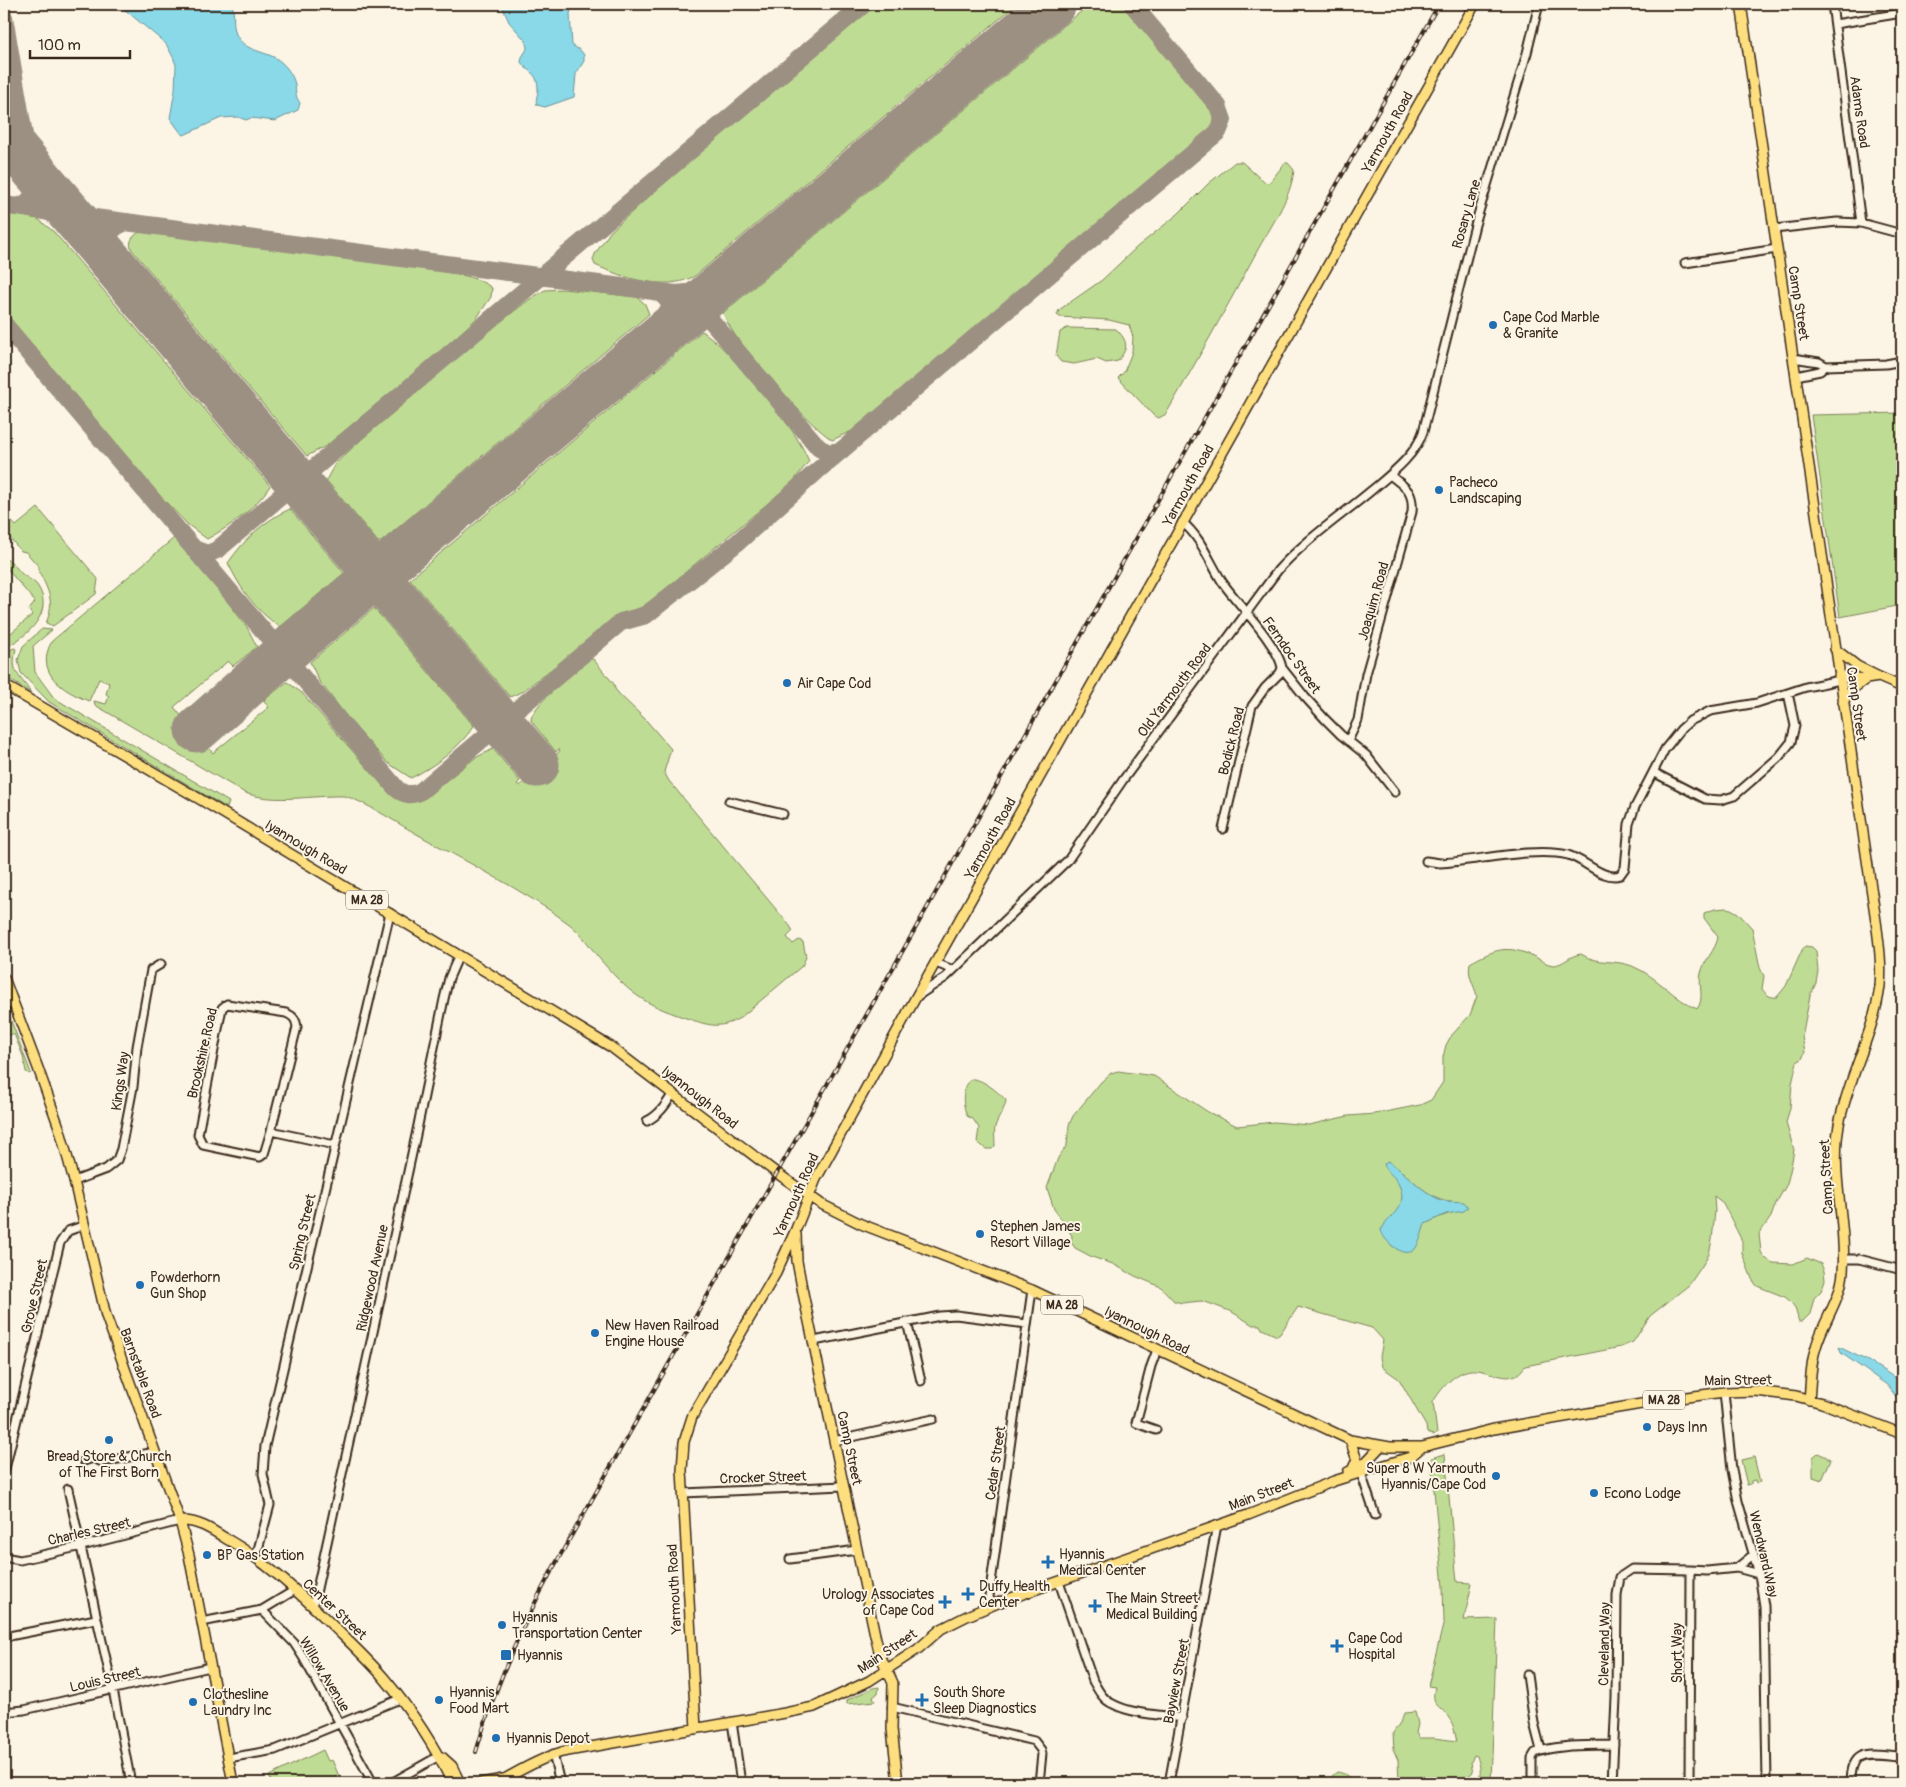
<svg xmlns="http://www.w3.org/2000/svg" width="1906" height="1787" font-family="Pangolin,sans-serif">
<style>
.green{fill:#bfdc94;stroke:#7d8359;fill-rule:evenodd}
.water{fill:#8ad9e8;stroke:#6a9397}
.lines{fill:none;stroke-linecap:round;stroke-linejoin:round}
.taxiway{stroke:#9c9082;stroke-width:18}
.runway{stroke:#9c9082;stroke-width:45}
.minor-casing{stroke:#3b2a1e;stroke-width:11}
.major-casing{stroke:#3b2a1e;stroke-width:12}
.minor{stroke:#fcf5e5;stroke-width:7}
.major{stroke:#fedf80;stroke-width:9}
.rail-casing{stroke:#3b2a1e;stroke-width:4}
.rail{stroke:#fcf5e5;stroke-width:2;stroke-dasharray:5.5;stroke-linecap:butt}
.poi-dot{fill:#1f6fb2;stroke:#fcf5e5;stroke-width:2}
.labels{text-anchor:middle;stroke-width:4;stroke-linejoin:round;paint-order:stroke}
.shield{fill:#fcf5e5;stroke:#75675a;stroke-width:1}
.shield-label{font-size:12px;font-weight:bold;fill:#3b2a1e}
.street-label{font-size:14px;fill:#3b2a1e;stroke:#fcf5e5}
.poi-label{font-size:14px;fill:#3b2a1e;stroke:#fcf5e5;text-anchor:start}
</style>
<rect width="100%" height="100%" fill="#fcf5e5"/>
<filter id="ink" filterUnits="userSpaceOnUse"><feTurbulence type="fractalNoise" baseFrequency=".02" numOctaves="2"/><feDisplacementMap in="SourceGraphic" scale="10" xChannelSelector="R" yChannelSelector="G"/><feConvolveMatrix kernelMatrix="1 2 1 2 8 2 1 2 1" color-interpolation-filters="sRGB"/></filter>
<g filter="url(#ink)">
<path class="green" d="M876,4h141l-322,272c-30,16 -71,2 -100,-11l-2,-5 2,-6 15,-22 47,-43z
M1090,4h34l90,106 2,8 -2,9 -330,280 -30,23 -22,10c-27,-20 -47,-45 -68,-70 -16,-18 -32,-35 -41,-57z
M1235,162h7l22,20 5,1 16,-20h3l6,7c-3,29 -24,57 -38,83 -29,54 -59,108 -90,161l-7,4 -5,-2 -36,-38 6,-6 8,-20 1,-15 -4,-12 -20,-5 -49,-3 -3,-2 2,-5 43,-30 35,-33 41,-33 30,-30z
M4,213l34,6 16,13 216,254c-16,24 -38,39 -63,53l-20,-15 -40,-42 -143,-171z
M140,232l287,37c20,4 48,5 65,19l-1,9 -15,22 -39,35 -111,92 -19,10 -175,-206c-4,-8 0,-14 8,-18z
M563,289l74,8 8,7 4,10 -268,228h-3l-52,-62 9,-16 27,-25 128,-109 40,-31 15,-9z
M1067,328l49,1c12,12 13,18 2,32l-12,2 -9,-4 -23,5 -13,-2 -5,-6 4,-24z
M702,331c18,12 32,29 46,46 23,26 47,52 61,84l-17,22 -141,118 -14,9 -19,5 -60,49 -35,27 -13,6 -100,-118z
M1902,413v192l-62,12 -29,-202z
M38,508l60,71 -2,15 -43,32 -7,-3c10,-23 1,-34 -8,-54l1,-2 -13,-15 -5,-1 -17,-20v-12l3,-3 9,10z
M290,509l54,64 -64,54c-25,-17 -39,-37 -52,-64 17,-24 35,-42 62,-54z
M174,538l49,58 24,31 10,20 -24,19 -5,-5 -54,46 13,16 -5,5 12,15 6,-4 13,14 56,-46 -6,-6 24,-19 15,11 88,101c9,8 19,9 30,7l55,-43 18,-9 27,32 -3,3 2,2 9,-7 -3,-4 24,-20 3,3 8,-7 -1,-2 -3,3 -25,-31c-2,-14 46,-51 58,-62h4l21,25 1,5 5,6 25,24 26,30 -7,23 5,9 121,145 3,5 -6,6 6,7 6,-4 4,2 3,15 -4,9 -62,52c-21,12 -32,7 -54,0 -45,-15 -57,-25 -88,-61 -9,-12 -18,-25 -30,-34 -48,-35 -102,-61 -153,-90 -18,-10 -53,-33 -71,-37 -32,-1 -68,8 -99,-3l-150,-88 -1,-4 12,3 3,-8 -3,-2 3,-11 -10,-4 -10,22c-27,-10 -55,-29 -37,-60z
M4,559c9,1 11,8 17,14 5,5 12,7 16,12 19,27 -10,52 -33,63v-9l28,-24 -3,-5 6,-8 -31,-37z
M374,608l100,118c-17,24 -38,39 -63,52l-23,-15 -33,-36 -36,-46 -9,-19z
M42,629l10,1 -19,16 2,26 19,26 175,104 -2,6 -178,-106 -28,-29 -3,-13 5,-14z
M14,648l2,1c-6,24 4,26 15,44l-27,-17v-23z
M1726,908l5,1 7,4 14,15 8,40 4,8 -2,13c4,5 7,9 15,8l9,-11 16,-36 3,-4 7,1 4,4 2,20 -2,12 -6,13 -8,41 3,15 -3,7 -5,3 -5,22 -2,24 -4,15 8,27 -3,17 -4,17 -11,19 -5,14 -12,17 2,18 4,6 8,5 20,1 14,-6 14,6 3,7 1,9 -4,11 -7,7 -4,16 -7,7 -4,1 -4,-14 -4,-6 -6,-5 -28,-11 -5,-7 -10,-26v-12l-19,-38 -9,-7 1,15 -3,29 -3,14 -5,9 -15,22 -39,31 -17,26 -12,5 -96,19c-14,23 -34,2 -54,4 -17,2 -30,19 -38,32l4,31 -4,2 -6,-2 -1,-7 -27,-47 -17,-12 -2,-10 3,-17 -11,-12 -74,-21 -18,27 -3,2 -15,-7 -2,-4h-7l-21,-13 -21,-8 -10,-3 -19,2 -8,-2 -13,-14 -26,-11 -22,-12 -21,-7 -17,-9 -4,-6 1,-6 -5,-9 -13,-18 -7,-21 11,-30 9,-13 2,-20 4,-9 28,-34 10,-9 7,-2 36,5 54,36 29,14 37,-4 35,3 39,-9 27,-2 45,-9 11,-5 12,-18v-25l3,-12 5,-9 19,-21 7,-19c-3,-12 -10,-20 -7,-33 25,-14 37,-19 65,-6 6,3 11,7 18,8 10,0 17,-10 28,-11 17,11 33,5 51,12 25,10 42,33 65,43 8,-10 1,-24 4,-36 3,-13 15,-23 17,-36l-14,-19v-5l11,-4zM1387,1161c21,12 40,39 64,40l3,11 -17,6 -12,6 -10,25 -3,2 -6,1 -14,-6 -11,-16c5,-8 13,-13 18,-21 10,-17 -6,-33 -12,-48z
M4,1012l4,1 2,5 21,55 -1,1 -4,-2 -3,-16 -9,-22 -10,1z
M971,1079c11,-1 27,13 35,21 -1,10 -8,17 -11,27 -1,4 0,14 0,19l-3,3h-6l-9,-7 2,-14 -6,-9 -6,-3c-5,-13 -6,-26 4,-37z
M1818,1453l13,6 -9,21 -9,-3v-20z
M1445,1454l12,128 15,1 -8,37 33,-1 -6,164h-15c7,-8 4,-17 1,-27l-3,-1 -3,7 2,10 -12,11h-62l-1,-23 -4,-9 -1,-18 8,-12 3,-8 11,-1 3,12 -2,9 3,5h15l23,3c-2,-8 -3,-16 -8,-23 -8,-13 -19,-11 -14,-31l-7,-1 16,-65 -1,-34 -12,-129z
M1754,1457l6,25 -4,1 -1,-3 -4,1v3l-4,1 -6,-25z
M879,1687l-1,6 -5,4 2,4 -28,3v-4l26,-12z
M323,1750l5,11 4,-1 7,16 -4,1 3,6h-66l-3,-7z
M1337,1772c7,1 13,4 15,11h-22l3,-8z"/>
<path class="water" d="M118,4h114c3,10 0,20 4,30 8,19 32,16 45,28 6,5 13,15 14,23 1,7 0,11 5,18l-2,7 -23,11 -24,-3 -5,2 -8,-3 -17,1 -37,17 -3,-2 -11,-15 5,-28 1,-25 -3,-8 -7,-13z
M501,4h72l-3,10 2,31 9,6 3,4v6l-8,13 -2,23 -29,10 -8,-2c-2,-7 1,-9 1,-16 0,-17 -11,-17 -17,-27l1,-5 5,-8 -1,-8 -17,-19z
M1387,1161c16,9 40,35 54,39 7,2 16,1 23,2l4,5 -4,4 -18,3 -21,10c-3,8 -5,20 -11,26 -10,9 -31,-9 -33,-20 11,-18 31,-26 15,-50 -4,-6 -10,-8 -12,-16z
M1839,1347l29,14 34,21v22l-15,-19 -46,-32z"/>
<g class="lines">
<path class="taxiway" d="M4,17l25,147
M60,201l16,10 19,7 581,76 22,-2 28,-12
M4,205c33,5 52,4 80,25
M15,207c22,-3 22,-22 17,-39
M108,258c-3,-18 0,-31 19,-36
M714,290c-7,10 -11,18 -5,28l110,130 10,5 12,-2
M654,291c21,6 20,25 11,41
M683,317c10,-4 17,-5 26,1
M4,324l392,464c7,7 16,8 25,3l200,-169 25,-7 92,-73 79,-71 401,-339 5,-12 -5,-14 -86,-102
M285,468l16,6 11,-4
M311,498c-5,-12 -6,-18 3,-29
M194,549l13,5 10,-4 647,-546
M273,642l11,4 15,-5"/>
<path class="runway" d="M4,135l533,630
M197,730l86,-76 771,-650"/>
<defs>
<path id="minor" d="M1832,4l29,219
M1835,24l67,-11
M1774,229l63,-7 24,1 41,11
M1685,263l92,-14
M1793,358l26,4 7,4 60,-2 16,-3
M1796,376l24,-5 6,-5
M1182,522c19,15 28,41 41,61 14,20 56,63 59,85l23,29 20,22 16,16 25,20 29,37
M1348,741l10,-21 8,-46 46,-162c2,-21 -7,-25 -22,-37
M1653,772l52,27 16,1 13,-4 45,-39 12,-15 4,-16 -7,-33
M729,801l54,13
M1223,829l29,-123 13,-18 15,-15 2,-5
M1426,861l14,2c37,-2 93,-16 128,-8 17,5 36,26 52,20l5,-7 4,-44 6,-17 30,-58 16,-20 9,-8 20,-10 47,-8 49,-16 34,-7
M936,963l17,7
M916,997l30,-20 122,-117 55,-80 155,-210c27,-30 63,-54 94,-80 19,-16 43,-34 51,-58l52,-207 52,-172 12,-49
M4,1006l9,-3
M647,1121c12,-6 19,-16 26,-28
M271,1131l-7,23 -4,3 -57,-12 -5,-10 1,-6 23,-121 5,-4 59,9c7,3 10,6 11,14l-26,104 64,14
M74,1181l32,-12 11,-9 4,-11 12,-62 4,-40 14,-77 10,-6
M1844,1259h15l43,11
M907,1322l14,59
M814,1341l126,-25 16,-1 71,9
M1724,1392l8,78 6,31 21,73 5,32 3,177
M1156,1430l-20,-7 15,-57 6,-16
M834,1441l99,-22
M84,1461l9,-3 9,4 53,-10
M4,1473l56,-230 8,-12 17,-6
M1361,1473l14,42
M68,1489l45,201 18,93
M683,1493l161,-7
M4,1557l16,3 62,-14 98,-25
M256,1557l14,-52 -7,-31 2,-28 125,-533
M790,1559l67,-9
M1737,1568l17,-14
M1059,1582l34,99c5,9 10,19 20,23 18,10 49,11 69,14
M992,1605l-3,-8 43,-307
M313,1607l103,-472 28,-136 5,-21 10,-23
M262,1610l33,-20
M202,1622l60,-12 32,33 9,14 70,126
M4,1637l92,-18
M1527,1675l7,48 7,27
M892,1707l142,34 7,9 1,4 -3,29
M4,1712l20,-2 186,-43
M732,1722l9,61
M553,1754l7,29
M228,1758l47,-8 125,-51
M391,1783l48,-27
M1169,1783l48,-258
M1532,1783v-25l3,-5c21,-9 55,-7 79,-8
M1612,1783l4,-85 1,-103 3,-18 12,-8 58,1
M1689,1783l1,-213 17,1 30,-3 22,6
M1851,1783c0,-38 22,-28 51,-27"/>
<path id="major" d="M1741,4l135,917c3,22 6,43 4,65 -6,48 -32,91 -41,139 -9,49 8,98 4,147 -2,28 -20,49 -27,75 -6,17 -5,35 -7,53
M1835,649l22,17 22,11 23,10
M1839,676l27,3 13,-2
M4,685l199,116 408,246 163,124 47,33 40,20 171,66 318,150 40,7h32l72,-18 171,-29 59,-8 32,-1 40,5 26,7 80,31
M1843,702l8,-12 15,-11
M4,978l34,90 22,62 14,51 32,135 74,205 9,34 44,228
M796,1234l1,27 6,32 72,342 5,20 13,28 -1,46 6,54
M1350,1440l7,20 -5,10
M1348,1472l14,-6 19,-20
M180,1521c17,-1 31,8 45,17 39,22 71,52 103,83 19,19 39,37 56,57 27,32 51,68 68,105
M696,1729l-14,-259 2,-28 8,-25 84,-144 20,-44 20,-50 100,-182 559,-993
M442,1757l10,9 8,17
M481,1783l22,-4
M498,1783c20,-12 41,-24 64,-31l223,-39 29,-6 55,-26 49,-32 23,-20 26,-13 33,-14 248,-87 86,-34 76,-24 12,-10"/>
</defs>
<use href="#minor" class="minor-casing"/>
<use href="#major" class="major-casing"/>
<use href="#minor" class="minor"/>
<use href="#major" class="major"/>
<defs>
<path id="rail" d="M476,1752c18,-64 45,-124 76,-182l887,-1566"/>
</defs>
<use href="#rail" class="rail-casing"/>
<use href="#rail" class="rail"/>
</g>
</g>
<g class="poi-dot">
<circle cx="1493" cy="325" r="5"/>
<circle cx="1439" cy="490" r="5"/>
<circle cx="787" cy="683" r="5"/>
<circle cx="980" cy="1234" r="5"/>
<circle cx="140" cy="1285" r="5"/>
<circle cx="595" cy="1333" r="5"/>
<circle cx="1647" cy="1427" r="5"/>
<circle cx="109" cy="1440" r="5"/>
<circle cx="1496" cy="1476" r="5"/>
<circle cx="1594" cy="1493" r="5"/>
<circle cx="207" cy="1555" r="5"/>
<path d="M1045.5 1554.5h5v5h5v5h-5v5h-5v-5h-5v-5h5z"/>
<path d="M965.5 1586.5h5v5h5v5h-5v5h-5v-5h-5v-5h5z"/>
<path d="M942.5 1594.5h5v5h5v5h-5v5h-5v-5h-5v-5h5z"/>
<path d="M1092.5 1598.5h5v5h5v5h-5v5h-5v-5h-5v-5h5z"/>
<circle cx="502" cy="1625" r="5"/>
<path d="M1334.5 1638.5h5v5h5v5h-5v5h-5v-5h-5v-5h5z"/>
<rect x="500" y="1649" width="12" height="12" rx="2.5"/>
<circle cx="439" cy="1700" r="5"/>
<path d="M919.5 1692.5h5v5h5v5h-5v5h-5v-5h-5v-5h5z"/>
<circle cx="193" cy="1702" r="5"/>
<circle cx="496" cy="1738" r="5"/>
</g>
<g class="labels">
<g class="shield">
<rect x="346" y="890.5" width="42" height="19" rx="4"/>
<rect x="1041" y="1295.5" width="42" height="19" rx="4"/>
<rect x="1643" y="1390.5" width="42" height="19" rx="4"/>
</g>
<g class="shield-label">
<text x="367" y="904">MA 28</text>
<text x="1062" y="1309">MA 28</text>
<text x="1664" y="1404">MA 28</text>
</g>
<g class="street-label">
<text transform="translate(1860 112) rotate(82)" y="5">Adams Road</text>
<text transform="translate(1387 132) rotate(-61)" y="5">Yarmouth Road</text>
<text transform="translate(1466 214) rotate(-74)" y="5">Rosary Lane</text>
<text transform="translate(1799 303) rotate(81)" y="5">Camp Street</text>
<text transform="translate(1188 485) rotate(-61)" y="5">Yarmouth Road</text>
<text transform="translate(1373 601) rotate(-74)" y="5">Joaquim Road</text>
<text transform="translate(1292 655) rotate(55)" y="5">Ferndoc Street</text>
<text transform="translate(1174 690) rotate(-53)" y="5">Old Yarmouth Road</text>
<text transform="translate(1857 704) rotate(82)" y="5">Camp Street</text>
<text transform="translate(1231 741) rotate(-76)" y="5">Bodick Road</text>
<text transform="translate(990 838) rotate(-61)" y="5">Yarmouth Road</text>
<text transform="translate(306 847) rotate(31)" y="5">Iyannough Road</text>
<text transform="translate(202 1053) rotate(-77)" y="5">Brookshire Road</text>
<text transform="translate(120 1081) rotate(-82)" y="5">Kings Way</text>
<text transform="translate(700 1097) rotate(38)" y="5">Iyannough Road</text>
<text transform="translate(1826 1177) rotate(-93)" y="5">Camp Street</text>
<text transform="translate(796 1195) rotate(-66)" y="5">Yarmouth Road</text>
<text transform="translate(302 1232) rotate(-77)" y="5">Spring Street</text>
<text transform="translate(372 1278) rotate(-78)" y="5">Ridgewood Avenue</text>
<text transform="translate(34 1296) rotate(-77)" y="5">Grove Street</text>
<text transform="translate(1147 1330) rotate(26)" y="5">Iyannough Road</text>
<text transform="translate(141 1373) rotate(70)" y="5">Barnstable Road</text>
<text transform="translate(1738 1380) rotate(-1)" y="5">Main Street</text>
<text transform="translate(850 1448) rotate(78)" y="5">Camp Street</text>
<text transform="translate(995 1463) rotate(-82)" y="5">Cedar Street</text>
<text transform="translate(763 1477) rotate(-2)" y="5">Crocker Street</text>
<text transform="translate(1261 1494) rotate(-21)" y="5">Main Street</text>
<text transform="translate(89 1531) rotate(-13)" y="5">Charles Street</text>
<text transform="translate(1764 1554) rotate(77)" y="5">Wendward Way</text>
<text transform="translate(674 1589) rotate(-93)" y="5">Yarmouth Road</text>
<text transform="translate(335 1609) rotate(43)" y="5">Center Street</text>
<text transform="translate(1604 1644) rotate(-89)" y="5">Cleveland Way</text>
<text transform="translate(887 1651) rotate(-34)" y="5">Main Street</text>
<text transform="translate(1677 1653) rotate(-90)" y="5">Short Way</text>
<text transform="translate(325 1674) rotate(59)" y="5">Willow Avenue</text>
<text transform="translate(105 1679) rotate(-13)" y="5">Louis Street</text>
<text transform="translate(1176 1681) rotate(-79)" y="5">Bayview Street</text>
</g>
<g class="poi-label">
<text x="1503" y="322">Cape Cod Marble<tspan x="1503" dy="16">&amp; Granite</tspan></text>
<text x="1449" y="487">Pacheco<tspan x="1449" dy="16">Landscaping</tspan></text>
<text x="797" y="688">Air Cape Cod</text>
<text x="990" y="1231">Stephen James<tspan x="990" dy="16">Resort Village</tspan></text>
<text x="150" y="1282">Powderhorn<tspan x="150" dy="16">Gun Shop</tspan></text>
<text x="605" y="1330">New Haven Railroad<tspan x="605" dy="16">Engine House</tspan></text>
<text x="1657" y="1432">Days Inn</text>
<text x="109" y="1461" text-anchor="middle">Bread Store &amp; Church<tspan x="109" dy="16">of The First Born</tspan></text>
<text x="1486" y="1473" text-anchor="end">Super 8 W Yarmouth<tspan x="1486" dy="16">Hyannis/Cape Cod</tspan></text>
<text x="1604" y="1498">Econo Lodge</text>
<text x="1059" y="1559">Hyannis<tspan x="1059" dy="16">Medical Center</tspan></text>
<text x="217" y="1560">BP Gas Station</text>
<text x="979" y="1591">Duffy Health<tspan x="979" dy="16">Center</tspan></text>
<text x="934" y="1599" text-anchor="end">Urology Associates<tspan x="934" dy="16">of Cape Cod</tspan></text>
<text x="1106" y="1603">The Main Street<tspan x="1106" dy="16">Medical Building</tspan></text>
<text x="512" y="1622">Hyannis<tspan x="512" dy="16">Transportation Center</tspan></text>
<text x="1348" y="1643">Cape Cod<tspan x="1348" dy="16">Hospital</tspan></text>
<text x="517" y="1660">Hyannis</text>
<text x="449" y="1697">Hyannis<tspan x="449" dy="16">Food Mart</tspan></text>
<text x="933" y="1697">South Shore<tspan x="933" dy="16">Sleep Diagnostics</tspan></text>
<text x="203" y="1699">Clothesline<tspan x="203" dy="16">Laundry Inc</tspan></text>
<text x="506" y="1743">Hyannis Depot</text>
</g>
</g>
<rect width="1906" height="1787" fill="none" stroke="#fcf5e5" stroke-width="20"/>
<rect x="10" y="10" width="1886" height="1767" fill="none" stroke="#3b2a1e" stroke-width="2" filter="url(#ink)"/>
<path d="M30 50v8h100v-8" fill="none" stroke="#3b2a1e" stroke-width="2.5"/>
<text x="38" y="50" font-size="15" fill="#3b2a1e" stroke="#fcf5e5" stroke-width="4" paint-order="stroke">100 m</text>
</svg>
